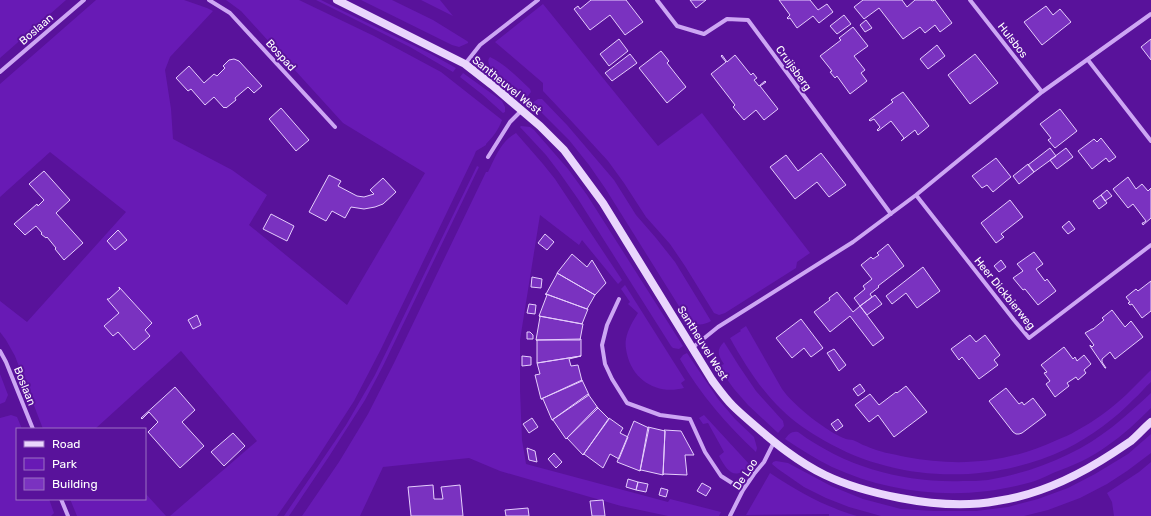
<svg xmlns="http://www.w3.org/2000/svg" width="1151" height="516" font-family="Rubik,sans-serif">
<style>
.green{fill:#681ab5}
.building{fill:#7a32c0;stroke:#e6cefd}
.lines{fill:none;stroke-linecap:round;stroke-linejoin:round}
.street{stroke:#cda6f4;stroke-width:4}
.secondary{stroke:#ead6fd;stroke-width:8}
.labels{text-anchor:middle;stroke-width:4;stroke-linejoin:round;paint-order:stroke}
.street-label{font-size:11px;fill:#fff;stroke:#59129b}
</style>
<rect width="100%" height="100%" fill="#59129b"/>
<path class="green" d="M0,0h66l-66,58z
M96,0h88l23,8 6,3 -43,46 -5,13 6,39 2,30 59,31 35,25 -18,30 98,80 78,-132 -82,-50 -102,-112 -15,-11h73l75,36 67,36 61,48c-3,9 -9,17 -16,24v1l-10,6 -2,5 -93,193 -27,52 -40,62 -37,53h-107l87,-75 -76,-90 -86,78h-52l-28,-73 -9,-16 -6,-8v-31l27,21 99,-110 -76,-60 -50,45v-113z
M316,0h5l10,5 100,49 25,14 -3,4 -43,-25z
M361,0h31l41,20 34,21 1,1v1l-9,4 -7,-2z
M421,0h19l13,16z
M543,4l115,142 44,-33 108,140 -13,9 -1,6 -71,45 -6,2 -5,-2 -29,-47 -15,-22 -24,-27 -22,-34 -16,-22 -33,-36 -32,-34v-8l-48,-41z
M490,57c15,7 28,21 40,32l1,3 -5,6 -34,-28c-2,-4 -6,-9 -2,-13z
M463,73l39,28 3,6v5l-2,1 -20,-18 -23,-18z
M538,99h4l25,26 47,55 22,35 20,23 19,24 36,59c-8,5 -17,5 -24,-2l-82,-131 -16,-23 -20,-25 -37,-37z
M521,126l9,1 4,3 34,39 19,26 96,151 -4,3 -6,-1 -2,-2 -93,-147 -19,-27 -13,-17 -26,-28z
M516,133l27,31 12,15 67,101 -4,4 -36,-44 -3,5 -39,-30 -20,125v50l2,50 4,24 142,38 2,-3 51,13 -2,4h-51l-47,-10 -121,-35 -31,-13 -86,9 -23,49h-58l37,-54 29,-48 26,-51 92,-191h2c7,-14 13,-31 28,-39z
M477,166l2,1 -96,199 -18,34 -37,58 -39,58h-5l62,-91 29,-50z
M625,285l60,95 -4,3 3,5c-26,7 -51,-7 -57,-34 -1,-5 -2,-10 -1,-15 2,-10 7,-18 12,-26l-10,-9 2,-2 -9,-13z
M746,326l36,63c11,16 45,43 64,50 3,1 6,0 9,2 3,1 7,4 11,5 12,6 27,8 40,11 53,10 102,6 151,-17 6,-3 13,-5 19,-9 19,-10 36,-23 51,-37 8,-8 16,-16 24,-24v12c-6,5 -11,12 -17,17 -18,19 -44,38 -68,50 -76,36 -168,34 -241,-8 -16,-9 -31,-19 -44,-32 -21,-20 -37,-46 -51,-71l11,-7 -1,-1z
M724,342l15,24 17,25 27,30 1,5 -6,7 -30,-28 -14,-16 -16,-22 6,-3c-6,-9 -8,-14 0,-22z
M687,353l31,46 17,20 19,18 3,11 -1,4c-29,-27 -56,-58 -76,-93l3,-4z
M0,374l8,21 -3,7 -5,2z
M1151,393v15c-14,14 -28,27 -44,38 -16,12 -35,20 -54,27 -8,4 -17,8 -25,10 -64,18 -135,12 -196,-16 -16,-8 -32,-18 -47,-28 4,-5 6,-8 13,-7 49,36 106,51 165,49 8,0 17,0 25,-1 28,-5 55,-13 81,-26 31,-14 57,-38 82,-61z
M11,415l6,2 5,12h-5v70h32l5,14 -3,3h-51v-98z
M704,415l46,50c-15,17 -23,6 -31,-9l5,-4 -16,-29 -5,1 -4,-6z
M1151,434v19l-24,18 -20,13 -27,14 -32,12 -24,6h-143l-32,-9 -23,-9 -22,-11 -26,-18 -6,-5 1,-2 3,-1 12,2 43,23 32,13 38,10 33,2h42l32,-4 30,-8 30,-11 27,-14 33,-20z
M1151,462v54h-37l-2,-14 -5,-9 32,-21z
M770,473c29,19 53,33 87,43h-28v-2l-83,1z
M145,493l21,23h-89l-7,-17h75z"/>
<path class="building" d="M591,0h35l17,22 -18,13 -15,-20 -20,15 -16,-21 4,-3 2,3z
M690,0h16l-10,8z
M779,0h31l8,10 9,-6 6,8 -14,11 -6,-7 -16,12 -7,-10 -2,1 -1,-1 3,-3z
M863,0h39l5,7 8,-7h16l1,1 3,-1 17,23 -12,9 -5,-7 -10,8 -5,-6 -17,12 -24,-31 -15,11 -10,-12z
M1046,6l7,9 7,-6 11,13 -29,23 -18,-23z
M844,15l7,9 -14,10 -7,-8z
M866,20l6,8 -7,4 -5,-7z
M853,27l15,19 -14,10 11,14 -4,3 6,8 -17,13 -13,-18 -2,2 -5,-6 2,-1 -12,-15 21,-16 -2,-2z
M619,39l9,12 -19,15 -9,-12z
M1151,39v21l-10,-13z
M937,45l8,11 -17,13 -8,-10z
M661,51l8,10 -2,2 19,24 -19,16 -28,-35z
M630,54l7,9 -25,18 -7,-8z
M975,54l23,29 -28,21 -22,-29z
M722,55l5,7 8,-7 16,20 2,-2 4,5 -3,2 5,6 6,-5 1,1 -6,4 18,23 -14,11 -8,-10 -12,10 -11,-13 2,-2 -24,-31 15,-12 -5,-6z
M234,59l5,2 23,25 -8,7 -6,-6 -13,11 1,2 -10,8 -1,-1 -1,1 -10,-11 -9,8 -14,-16 -3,2 -12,-13 13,-12 15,17 10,-9 3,2 8,-8 -2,-2 6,-6z
M903,92l26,34 -11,9 -3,-5 -14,11 3,-3 -13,-17 -13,10 -1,-1 3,-3 -6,-8 -4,2 -1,-1 24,-18 -2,-2z
M281,108l28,32 -13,11 -27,-32z
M1060,109l17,22 -22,17 -7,-8 3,-2 -11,-14z
M1101,138l15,19 -7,5 -3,-4 -14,11 -14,-18 16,-12 3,3z
M1050,148l6,8 -22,16 -6,-7z
M1066,148l7,9 -16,12 -7,-9z
M821,153l25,32 -17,12 -12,-15 -22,17 -25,-32 16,-12 12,16z
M996,158l15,19 -18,15 -6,-7 -5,3 -10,-12z
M1028,164l6,8 -15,12 -6,-8z
M44,171l26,29 -14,13 27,30 -19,17 -9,-11 1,-1 -9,-11 -1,1 -5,-4 1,-1 -6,-7 -11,9 -11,-11 23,-20 1,2 6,-6 -15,-16z
M329,175l12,6 -3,5 19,10 7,1 10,-3 -4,-4 13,-12 13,14 -13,12 -8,3 -11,2 -13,-2 -6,11 -13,-7 -6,10 -17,-9z
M1128,177l8,12 6,-5 6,7 3,-3v30l-8,7 -1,-2h1l3,-2 -13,-17 -5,4 -15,-19z
M1107,190l5,6 -7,5 -4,-6z
M1101,195l6,8 -8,6 -6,-8z
M1010,200l13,17 -22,17 3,3 -8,6 -15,-20z
M271,214l23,12 -7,15 -24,-12z
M1069,221l6,8 -7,5 -6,-7z
M118,230l9,10 -12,10 -8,-9z
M545,234l9,8 -7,8 -9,-7z
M888,244l16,22 -26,20 1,1 -9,7 2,3 -12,9 -6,-8 11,-9 -2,-3 9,-7 -11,-14 10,-8 2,2 6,-4 -2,-2z
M1034,252l9,12 -7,5 9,12 2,-2 9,12 -18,14 -13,-16 -2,1 -10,-12 10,-7 -6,-7z
M572,254l15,13 5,-7 14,23 -11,12 -38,-22z
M1001,260l5,7 -7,5 -5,-6z
M923,267l17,24 -23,17 -11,-15 -14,11 -6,-8z
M557,273l38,22 -8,14 -41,-15 11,-20z
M532,277l10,2 -1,9 -10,-1z
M1151,281v30l-9,7 -10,-14 -2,1 -2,-2 2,-1 -4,-5 10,-8 2,2z
M119,287l33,36 -7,7 5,6 -16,14 -16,-18 -5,4 -9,-10 15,-13 -12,-14h2l11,-10 -1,-1z
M837,292l16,20 7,-6 24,32 -11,8 -23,-30 -20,16 -16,-20 16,-12 -1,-2z
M545,294h1l41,15h1l-6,15 -43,-8 8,-21z
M875,295l7,9 -15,11 -7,-9z
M529,304l7,1 -1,9 -8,-1z
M1112,310l13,17 6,-6 12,16 -28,22 -5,-7 -8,7v3l4,6h-1l-15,-22v-1l2,2 2,-2 -9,-12 7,-4h1l11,-9 -2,-2z
M197,315l4,10 -8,4 -5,-9z
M539,316l44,8 -3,16h-44l4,-23z
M801,319l22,29 -12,9 -7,-9 -12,10 -16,-20z
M527,332h3l3,3v4h-6z
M970,335l6,7 9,-7 15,20 -6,5 4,5 -19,14 -17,-22 -3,3 -8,-11z
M581,339v17l-44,7v-23h-1z
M1064,347l9,12 2,-2 2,4 7,-6 7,9 -7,6 2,3 -8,7 -2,-3 -9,6 2,3 -14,11 -9,-13 4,-3 -6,-8 3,-1 -6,-7z
M834,349l12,16 -7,6 -12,-18z
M522,356l9,1v8l-9,1z
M581,356l-12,3 2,7 7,-1 4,16 -41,18 -6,-24 5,-1 -3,-11z
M582,380l7,15 -37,25 -9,-21h-2z
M860,384l5,7 -7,5 -5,-7z
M906,386l21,26 -33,25 -16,-22 -9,7 -14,-17 15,-11 9,11 17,-13 1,1z
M175,387l20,23 -13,12 22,24 -24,22 -32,-36 10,-10 -9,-10 -7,7 -1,-1z
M1006,388l13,16 3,-2 2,3 9,-7 13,17 -24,18 -3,1h-3l-3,-2 -24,-31z
M588,394l10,14 -32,31 -13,-19h-1z
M597,407l12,12 -26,36 -16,-17 -1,1z
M532,418l6,9 -9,6 -6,-9z
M609,418l14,10 -3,5 8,4 -9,22 -9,-5 -7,14 -19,-14 -1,1z
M838,419l5,7 -7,5 -5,-7z
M634,421l15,7 -9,43 -23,-9z
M648,427l17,4 -2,44 -22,-5 -1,1z
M664,430l17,1 13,24h-9l2,20 -23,-1 -1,1 2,-44z
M233,433l12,13 -21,20 -13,-14z
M527,448l8,3 2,11 -8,-2z
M554,453l8,9 -6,6 -8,-9z
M628,479l10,3 -2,8 -10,-3z
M638,482l10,2 -2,8 -10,-2z
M702,483l9,5 -5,8 -9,-5z
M433,485l1,14h9l-2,-12 19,-2 3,31h-52l-3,-29z
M661,488l7,2 -2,7 -7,-2z
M603,500l2,16h-13l-2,-15z
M528,508l1,8h-23l-1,-6z"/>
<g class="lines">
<path class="street" d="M209,0l21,13 105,114
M657,0l20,26 27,8 23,-15 21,1 143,194
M970,0l72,92
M1088,60l63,81
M465,64l15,-19 58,-45
M0,72l84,-72
M488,157l22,-35 11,-11
M916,195l98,125 15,18 122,-93
M619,299l-12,26 -5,20 3,19 7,15 15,24 33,12 30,4 15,33 16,24 22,14
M692,348l26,-21 135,-85 63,-47 126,-103 109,-78
M0,351l6,11 27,67
M61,499l7,17
M730,516l13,-26 11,-16 10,-12 10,-20"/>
<path class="secondary" d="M337,0l128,64 27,21 48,41 24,24 39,53 109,177c6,8 13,18 21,26 6,6 13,12 20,18 22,19 45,38 72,51 23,11 49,18 75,23 31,6 65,9 97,3 42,-6 81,-25 116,-48 6,-4 12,-8 18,-12 7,-6 13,-13 20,-19"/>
</g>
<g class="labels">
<g class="street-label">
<text transform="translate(36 29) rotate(-41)" y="4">Boslaan</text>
<text transform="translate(1013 40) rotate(52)" y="4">Hulsbos</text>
<text transform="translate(281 55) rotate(48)" y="4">Bospad</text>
<text transform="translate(794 68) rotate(54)" y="4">Cruijsberg</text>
<text transform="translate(507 85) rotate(39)" y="4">Santheuvel West</text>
<text transform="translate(1005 293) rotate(51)" y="4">Heer Dickbierweg</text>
<text transform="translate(703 343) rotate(58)" y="4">Santheuvel West</text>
<text transform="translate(25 386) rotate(68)" y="4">Boslaan</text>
<text transform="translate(745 474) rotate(-56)" y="4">De Loo</text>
</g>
</g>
<rect x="16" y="428" width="130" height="72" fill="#59129b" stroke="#9b71c3"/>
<rect x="24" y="441" width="20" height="6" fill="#ead6fd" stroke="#9b71c3"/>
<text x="52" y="448" font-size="12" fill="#ffffff">Road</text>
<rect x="24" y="458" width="20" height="12" fill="#681ab5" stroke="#9b71c3"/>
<text x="52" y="468" font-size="12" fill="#ffffff">Park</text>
<rect x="24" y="478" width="20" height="12" fill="#7a32c0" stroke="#9b71c3"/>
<text x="52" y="488" font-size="12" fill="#ffffff">Building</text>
</svg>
